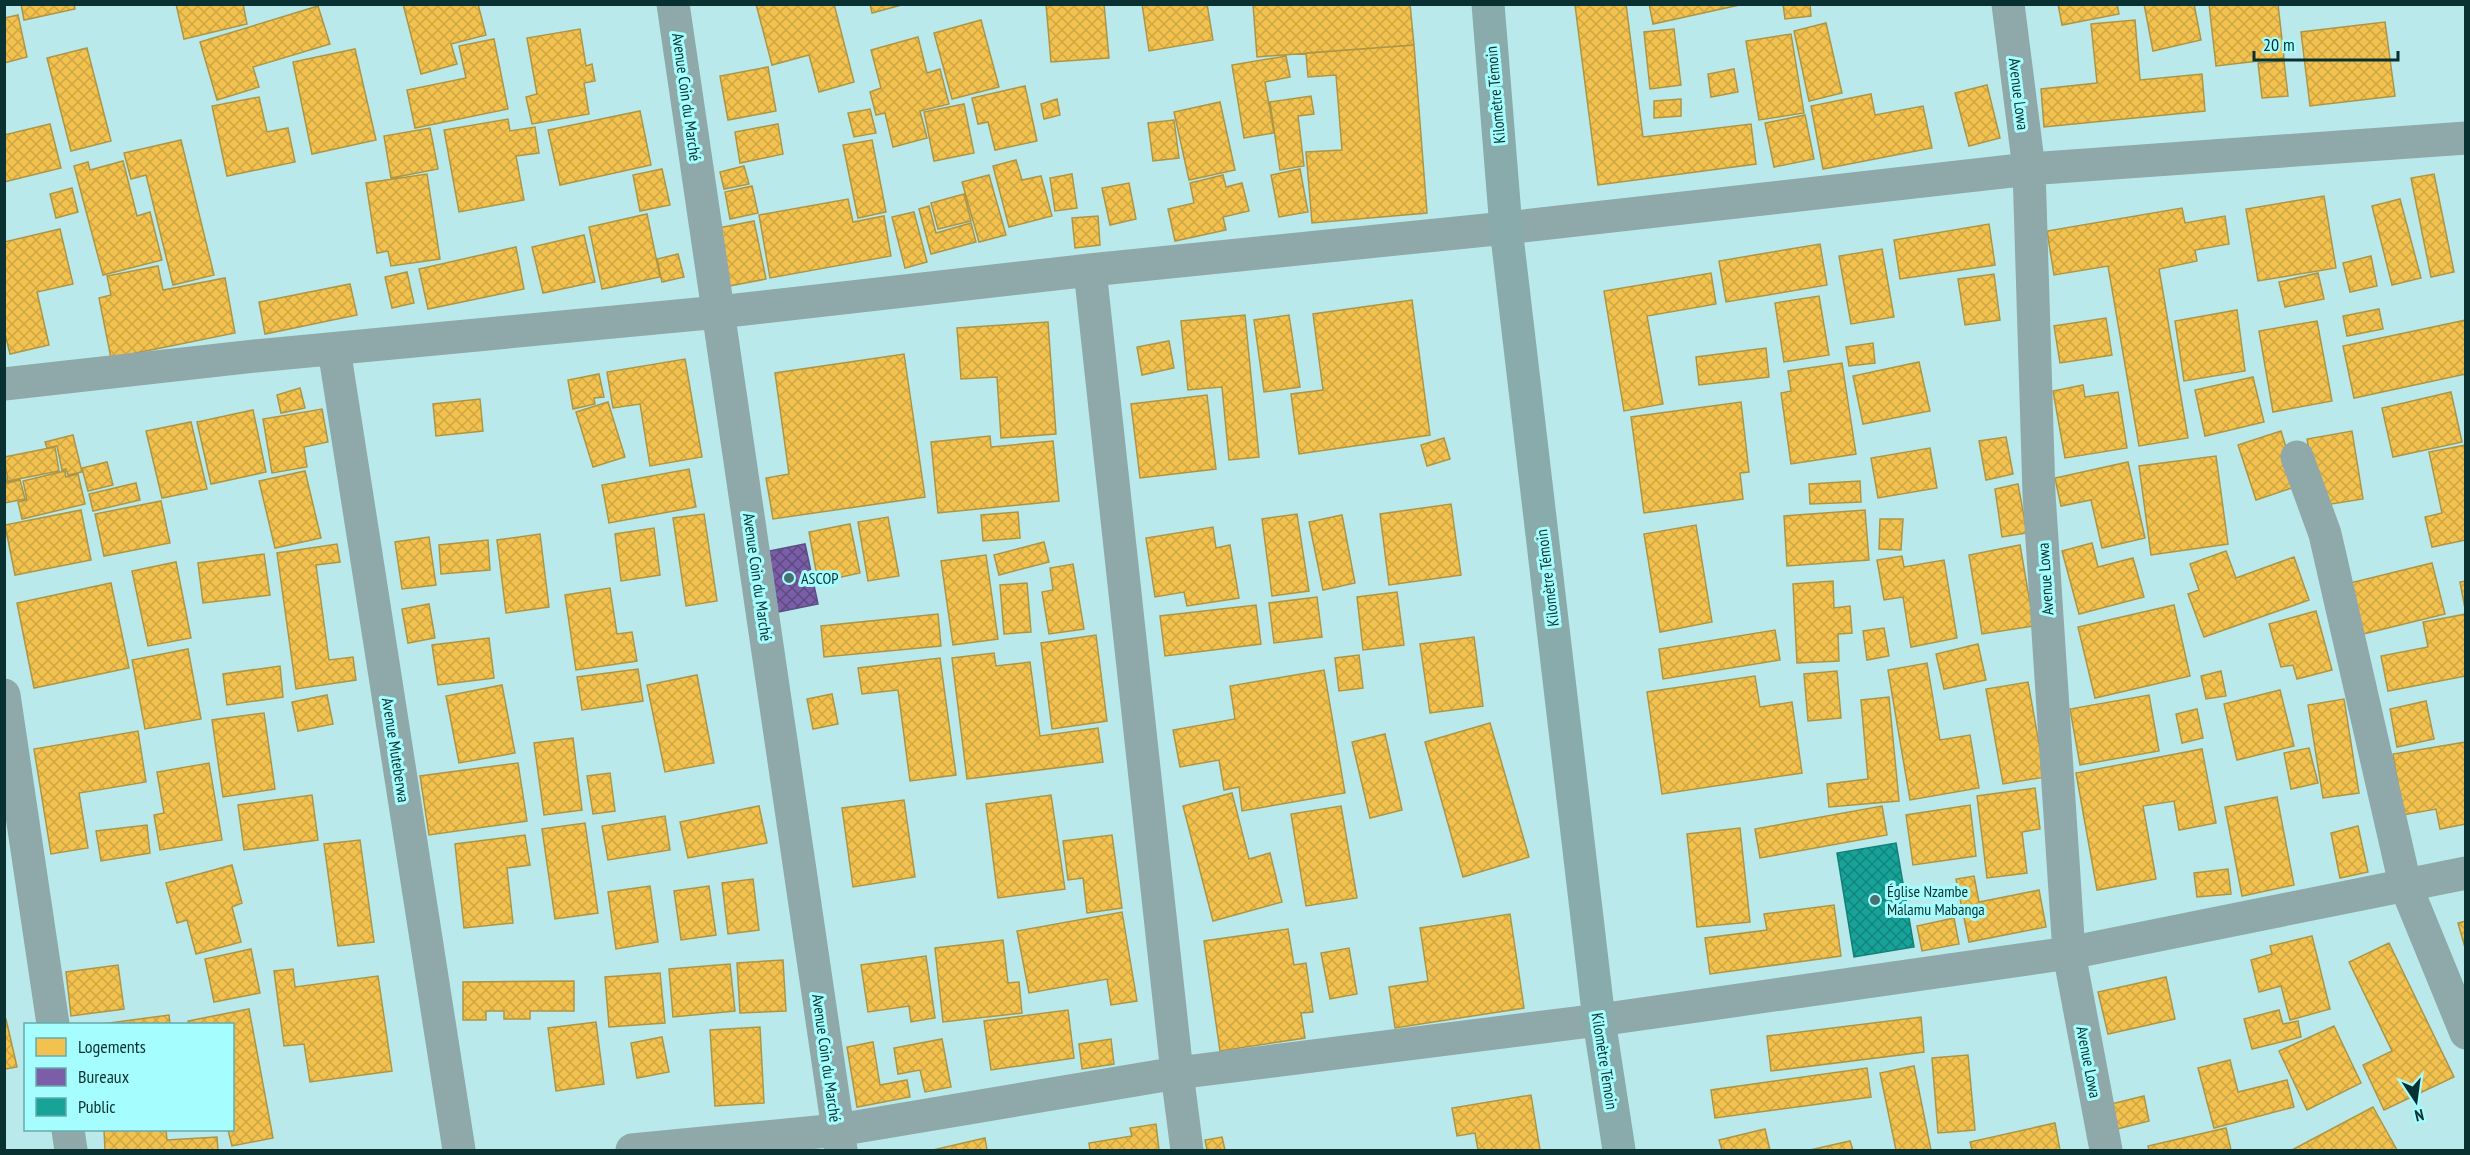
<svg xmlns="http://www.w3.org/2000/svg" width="2470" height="1155" font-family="'PT Sans Narrow',sans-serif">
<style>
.homes{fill:url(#homes-cross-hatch);stroke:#ac9646;stroke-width:1.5}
.offices{fill:url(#offices-cross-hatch);stroke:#595084;stroke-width:1.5}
.public{fill:url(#public-cross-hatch);stroke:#138179;stroke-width:1.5}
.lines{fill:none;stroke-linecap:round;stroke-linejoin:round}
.minor{stroke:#8fa8a9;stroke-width:33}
.major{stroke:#8aabab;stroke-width:33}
.poi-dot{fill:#477172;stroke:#a5fdfe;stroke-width:2}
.labels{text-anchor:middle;stroke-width:6;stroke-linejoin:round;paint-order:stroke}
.street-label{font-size:16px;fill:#0a3132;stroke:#a5fdfe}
.poi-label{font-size:16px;fill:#0a3132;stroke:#a5fdfe;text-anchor:start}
</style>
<defs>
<pattern id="homes-cross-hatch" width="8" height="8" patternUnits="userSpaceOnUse" patternTransform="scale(1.5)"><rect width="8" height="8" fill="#f2c14e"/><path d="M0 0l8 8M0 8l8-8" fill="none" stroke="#cea645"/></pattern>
<pattern id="offices-cross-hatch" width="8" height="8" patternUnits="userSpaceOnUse" patternTransform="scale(1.5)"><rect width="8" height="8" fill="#7b5ea7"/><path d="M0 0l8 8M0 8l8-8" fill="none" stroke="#5d4a81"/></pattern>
<pattern id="public-cross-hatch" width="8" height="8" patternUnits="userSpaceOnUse" patternTransform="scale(1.5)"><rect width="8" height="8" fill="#17a398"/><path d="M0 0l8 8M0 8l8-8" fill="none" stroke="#13857d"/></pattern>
</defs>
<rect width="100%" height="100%" fill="#b9e9ea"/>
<path class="homes" d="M21,4h53l1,5 -51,11z
M176,4h67l4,20 -63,15z
M403,4h75l8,31 -35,9 6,20 -36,10z
M756,4h78l20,78 -35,10 -10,-37 -37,10z
M870,4h35l-33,9z
M1046,4h58l5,54 -58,4z
M1142,4h65l6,36 -64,11z
M1253,4h157l4,41 -157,12z
M1626,4l17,133 108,-13 5,40 -158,21 -23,-180z
M1649,4h95l-91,20z
M1783,4h27l1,12 -26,3z
M2058,4h59l2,10 -57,11z
M2144,4h50l7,36 -48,11z
M2209,4h69l6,54 -68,8z
M318,6l12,38 -77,23 6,20 -42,13 -17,-58z
M18,15l9,42 -23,6v-45z
M981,20l18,67 -47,12 -18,-66z
M2135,20l5,60 62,-6 3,37 -161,16 -3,-38 56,-6 -6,-59z
M2385,22l10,74 -85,10 -9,-74z
M1826,23l16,70 -33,8 -15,-70z
M580,29l6,37 6,-2 3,17 -11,2 5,31 -57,10 -6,-27 11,-3 -10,-56z
M1674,29l7,56 -31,4 -6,-57z
M1791,34l13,79 -45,7 -13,-79z
M918,37l9,36 13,-4 9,35 -29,7 7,27 -34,9 -8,-34 -9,2 -6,-23 11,-4 -10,-38z
M494,39l14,70 -93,19 -8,-38 59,-12 -7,-32z
M1414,45l13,168 -115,10 -6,-71 36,-2 -6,-75 -28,2 -2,-24z
M87,48l24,93 -40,10 -24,-93z
M355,49l21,91 -64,14 -19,-92z
M1286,56l4,21 -25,5 9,51 -30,5 -12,-73z
M2284,61l4,35 -26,2 -4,-35z
M768,67l8,44 -48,9 -8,-44z
M1734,69l4,23 -27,5 -3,-23z
M1987,85l13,53 -31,8 -14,-53z
M1025,86l12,55 -42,9 -7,-28 -10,2 -6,-26z
M1871,94l4,21 48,-9 9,42 -109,21 -12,-63z
M1311,96l3,18 -16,2 6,50 -24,4 -10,-68z
M259,97l8,35 21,-4 7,34 -68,14 -15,-70z
M1057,99l3,16 -16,4 -3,-15z
M1681,99v17l-27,2v-17z
M1220,102l15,68 -46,10 -15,-68z
M964,104l10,49 -40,8 -10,-49z
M870,109l6,24 -22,4 -6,-24z
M640,111l11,54 -91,20 -12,-55z
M1805,115l9,44 -40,8 -9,-44z
M508,119l2,12 25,-4 4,26 -23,3 8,44 -65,12 -15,-82z
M1174,120l5,38 -26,3 -5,-38z
M50,124l11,44 -57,14v-47z
M778,124l5,30 -43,9 -5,-31z
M430,128l8,41 -47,9 -7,-42z
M181,140l33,135 -41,10 -27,-110 -15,4 -7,-26z
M872,140l14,72 -28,6 -15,-73z
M1016,160l6,20 19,-4 11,40 -43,11 -16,-61z
M123,161l14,55 13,-4 12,48 -59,15 -29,-109 14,-4 2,8z
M744,166l5,18 -25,5 -4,-17z
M662,169l8,36 -30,6 -7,-36z
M1300,169l8,43 -29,5 -8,-42z
M427,174l13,85 -49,7 -3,-15 -11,2 -11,-70z
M1072,174l5,34 -22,3 -5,-33z
M2434,174l20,98 -23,5 -20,-99z
M989,175l17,60 -27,7 -17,-60z
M1223,175l3,12 16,-4 7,28 -26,6 3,13 -51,11 -7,-32 26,-6 -4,-20z
M1129,183l7,36 -26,6 -8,-37z
M752,186l6,27 -28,6 -5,-27z
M72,188l6,24 -22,6 -6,-24z
M964,194l7,27 -33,8 -7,-26z
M2324,196l12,72 -78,13 -12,-72z
M848,199l5,23 31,-6 7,40 -121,22 -11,-63z
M2400,199l21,79 -29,7 -20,-79z
M929,206l7,27 35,-10 5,19 -45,12 -12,-45z
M2182,208l3,15 40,-7 4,28 -34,6 2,11 -38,8 29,169 -49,8 -31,-180 -54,9 -7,-44z
M914,212l13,50 -22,6 -13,-51z
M647,214l13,63 -58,12 -13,-62z
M1098,216l2,29 -25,3 -3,-30z
M754,221l12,58 -37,7 -11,-58z
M1989,224l6,41 -95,14 -6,-39z
M60,229l13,55 -36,8 12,53 -39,9 -6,-24v-88z
M584,235l11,47 -52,11 -11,-46z
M1820,244l7,41 -101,17 -7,-41z
M516,247l8,42 -96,20 -9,-40z
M1882,249l12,68 -43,7 -12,-68z
M678,254l6,23 -22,5 -5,-23z
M2371,256l6,30 -27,6 -7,-29z
M158,266l5,24 62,-12 10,55 -124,25 -12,-60 12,-3 -4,-19z
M407,272l7,31 -22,5 -7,-31z
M1711,273l5,31 -69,12 16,88 -39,7 -20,-120z
M2318,273l6,26 -39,8 -6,-25z
M1994,274l6,46 -35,5 -7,-46z
M350,284l7,31 -92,19 -6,-32z
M1819,296l10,59 -45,7 -9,-59z
M1412,300l18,135 -131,19 -8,-60 32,-4 -10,-76z
M2379,309l4,20 -36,7 -4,-20z
M2237,310l8,61 -61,10 -9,-60z
M1245,315l14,142 -30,3 -7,-73 -34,3 -7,-69z
M1289,315l11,72 -36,5 -10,-72z
M2106,318l6,37 -52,8 -6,-37z
M2466,320v54l-112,24 -11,-52z
M2317,321l15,80 -59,11 -14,-81z
M1048,322l8,112 -55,4 -4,-61 -36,2 -4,-51z
M1169,341l5,27 -32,7 -5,-28z
M1873,343l2,20 -26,3 -3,-19z
M1766,348l3,29 -70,8 -3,-28z
M904,354l21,143 -152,22 -7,-41 23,-4 -14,-101z
M685,359l17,98 -52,9 -10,-62 -27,4 -6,-36z
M1919,362l11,49 -67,13 -10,-48z
M1842,363l14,91 -65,10 -10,-71 10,-2 -3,-20z
M599,374l5,23 -10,1 1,6 -22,5 -5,-29z
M2253,377l11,45 -59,14 -10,-46z
M2083,385l2,12 33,-5 9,56 -62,10 -12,-67z
M300,388l5,20 -24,5 -4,-18z
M2451,392l11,50 -69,15 -11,-49z
M1207,395l9,74 -76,9 -9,-74z
M480,399l3,32 -47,5 -3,-32z
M608,402l17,55 -32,10 -17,-55z
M1741,402l8,70 -9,1 3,26 -99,14 -13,-96z
M322,409l6,33 -24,5 3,20 -35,6 -9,-54z
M253,410l13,62 -55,12 -14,-62z
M191,422l16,67 -45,9 -16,-67z
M2281,431l17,55 -42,14 -18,-55z
M2352,431l11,68 -44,7 -12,-67z
M73,435l9,37 -14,3 -2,-6 -4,1 -5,-24 -10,2 -2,-6z
M990,436l1,11 62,-6 6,60 -121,12 -7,-71z
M2006,437l7,37 -27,6 -7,-39z
M1444,438l6,21 -23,7 -6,-21z
M2466,445v95l-34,7 -7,-30 17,-4 -13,-61z
M55,447l4,24 -51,10 -4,-24z
M1930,448l7,40 -59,10 -7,-40z
M2216,456l12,88 -77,11 -12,-89z
M107,462l6,23 -25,6 -6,-23z
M2128,462l17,76 -43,10 -11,-48 -30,6 -6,-28z
M689,469l7,38 -87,16 -7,-38z
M65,471l1,6 12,-3 7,30 -63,15 -4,-17 9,-2 -4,-19z
M305,471l16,67 -46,10 -16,-67z
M4,472l3,11 13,-3 5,19 -21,4z
M1860,481l1,21 -51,2 -1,-20z
M136,483l4,17 -47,11 -4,-17z
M2018,484l9,49 -25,4 -7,-48z
M161,501l9,42 -66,13 -9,-42z
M1451,504l10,71 -72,10 -9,-71z
M81,510l10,50 -76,15 -10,-50z
M1865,510l4,50 -82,6 -3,-50z
M1018,512l2,26 -37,3 -2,-26z
M704,514l13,87 -31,5 -13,-88z
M1297,514l12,77 -37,5 -10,-77z
M1342,515l13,68 -32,7 -14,-68z
M888,517l11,59 -31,5 -10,-59z
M1880,519h23l-2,31 -22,-1z
M850,524l10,49 -42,9 -9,-50z
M1696,525l16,97 -52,10 -16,-98z
M1213,527l3,21 14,-3 9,53 -52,8 -3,-14 -29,5 -9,-59z
M654,528l6,47 -39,6 -6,-47z
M540,534l9,73 -43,6 -9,-73z
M429,537l7,48 -34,4 -7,-47z
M488,540l2,30 -49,4 -2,-29z
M1044,542l5,20 -50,13 -5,-20z
M2092,543l6,24 35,-9 11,39 -65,17 -17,-63z
M337,544l3,18 -24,3 13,95 24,-3 3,23 -60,9 -19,-136z
M2020,545l14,81 -52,8 -13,-79z
M2226,551l10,27 58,-21 15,43 -105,37 -16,-43 11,-4 -9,-26z
M264,554l6,41 -67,8 -5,-40z
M986,555l12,84 -45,6 -12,-84z
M1902,556l2,11 40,-7 13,78 -46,9 -8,-50 -19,3 -7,-40z
M176,562l15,76 -43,8 -16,-75z
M2432,563l13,51 -86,21 -13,-51z
M1073,564l11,65 -35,5 -7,-42 11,-2 -3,-22z
M1833,581l1,27 16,-2 2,27 -14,1 1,27 -42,2 -4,-79z
M2466,581v33l-6,-32z
M111,583l18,85 -95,20 -17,-85z
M1027,583l4,49 -27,2 -4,-49z
M610,588l7,46 15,-2 5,29 -61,9 -11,-75z
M1397,592l7,53 -41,5 -6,-53z
M1317,597l5,40 -48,6 -5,-40z
M429,604l6,34 -27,5 -6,-34z
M1256,605l5,39 -96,12 -5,-40z
M2174,605l16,71 -95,22 -17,-71z
M2316,611l16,59 -35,9 -4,-14 -12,2 -12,-43z
M938,614l3,32 -117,11 -3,-31z
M2466,614v62l-78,15 -7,-35 47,-9 -5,-25z
M1884,628l5,28 -22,4 -4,-29z
M1775,630l5,30 -117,19 -4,-30z
M1096,635l11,86 -55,8 -11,-86z
M1474,637l9,69 -53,7 -10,-69z
M489,638l5,40 -56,7 -6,-40z
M1978,644l8,36 -42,9 -8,-35z
M188,649l13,70 -56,10 -13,-69z
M994,653l2,13 34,-4 10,74 58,-8 5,34 -136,17 -15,-121z
M1359,655l4,33 -24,3 -4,-33z
M940,658l16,117 -46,6 -12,-91 -36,4 -4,-26z
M1927,663l13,77 30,-5 9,53 -69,12 -22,-130z
M280,666l3,31 -56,8 -4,-31z
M638,669l5,32 -61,9 -5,-33z
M1324,670l21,123 -103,18 -3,-24 -15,3 -5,-30 -39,7 -7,-37 62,-11 -5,-33z
M1837,671l4,47 -33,3 -4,-47z
M2221,671l5,25 -20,3 -5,-23z
M697,675l17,88 -49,9 -18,-87z
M1755,676l5,31 32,-5 10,71 -140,21 -15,-102z
M2028,682l17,95 -42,7 -17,-95z
M502,685l13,68 -56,10 -13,-67z
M2280,690l14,56 -57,14 -13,-56z
M832,694l6,30 -25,5 -6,-30z
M327,695l6,29 -35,7 -6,-29z
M2149,695l10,56 -79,14 -10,-56z
M1889,697l10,104 -70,6 -2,-23 41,-5 -7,-79z
M2344,699l15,94 -36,5 -15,-93z
M2426,701l8,38 -37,8 -7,-38z
M2197,709l6,29 -21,5 -6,-29z
M264,713l11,76 -52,8 -11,-77z
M1490,723l39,134 -66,20 -38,-135z
M138,731l8,51 -67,11 9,55 -37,6 -17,-105z
M1385,734l17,76 -32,8 -18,-76z
M573,738l9,72 -38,5 -10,-72z
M2466,742v82l-26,5 -4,-20 -33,6 -10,-61z
M2309,748l9,35 -27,6 -7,-36z
M2202,749l14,74 -37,7 -5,-29 -31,5 13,73 -59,11 -21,-117z
M209,763l13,77 -62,10 -6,-35 10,-2 -7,-41z
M518,763l9,58 -98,14 -9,-59z
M610,773l5,38 -22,3 -6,-38z
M2035,788l5,41 -18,3 5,41 -40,5 -10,-82z
M1232,793l17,66 21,-6 12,49 -69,19 -30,-115z
M312,795l6,45 -74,10 -6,-45z
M1051,795l14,94 -67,9 -12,-94z
M2277,797l17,88 -52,11 -17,-89z
M904,800l11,77 -62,10 -11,-79z
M1970,805l6,51 -63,9 -7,-50z
M759,806l8,37 -79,15 -8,-36z
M1341,806l16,92 -51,8 -15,-92z
M1882,806l5,29 -127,23 -5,-29z
M665,816l5,34 -62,10 -6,-34z
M585,823l13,90 -43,6 -13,-90z
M147,825l3,28 -49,8 -5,-30z
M2358,826l10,46 -28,6 -9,-45z
M1740,828l10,94 -53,5 -10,-93z
M525,835l5,30 -23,3 6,55 -49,5 -9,-84z
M1112,835l10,73 -35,5 -4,-35 -15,2 -5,-39z
M360,840l14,102 -36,4 -14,-102z
M232,865l10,38 -10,4 9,35 -45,12 -9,-34 -10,3 -11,-40z
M2228,869l3,25 -34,3 -3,-24z
M1974,876l5,26 60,-12 7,37 -77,15 -13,-63z
M753,879l6,51 -31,4 -6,-51z
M650,886l8,56 -42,7 -8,-57z
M709,886l7,49 -35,5 -7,-49z
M1834,905l7,51 -131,18 -5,-36 62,-8 -3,-16z
M1122,912l15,89 -26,4 -4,-26 -78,14 -12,-62z
M1510,914l14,94 -129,20 -6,-41 39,-6 -8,-53z
M1954,918l5,26 -37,7 -5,-25z
M2466,921v30l-8,-28z
M1288,929l6,36 12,-2 7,49 -12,1 4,25 -85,13 -16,-110z
M2312,936l18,73 -40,11 -9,-34 -22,6 -8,-32 21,-6 -2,-8z
M1003,940l5,43 11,-1 3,31 -79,9 -8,-74z
M2389,943l65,134 -70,33 -21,-45 29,-14 -43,-89z
M1349,948l8,46 -27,5 -9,-46z
M251,949l9,44 -46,9 -9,-43z
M926,956l9,62 -24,4 -2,-16 -41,6 -7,-47z
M783,960l3,51 -46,2 -3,-50z
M730,964l5,47 -62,6 -4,-48z
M118,965l6,44 -53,7 -5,-44z
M293,969l2,18 83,-11 14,95 -82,11 -6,-38 -20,2 -10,-75z
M660,973l5,50 -56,4 -4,-50z
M2166,977l9,42 -67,15 -10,-42z
M574,981v30h-44v8h-26v-8h-18v9h-23v-38z
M249,1009l24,129 -41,8 -4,-16h4v-106h-43l-1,-3z
M1068,1010l6,48 -83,12 -7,-49z
M2279,1010l4,14 15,-3 3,16 -49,12 -8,-30z
M169,1015l1,9h-68z
M1921,1017l3,35 -153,19 -4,-35z
M4,1019h2l11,48 -12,2z
M596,1022l8,62 -48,7 -8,-63z
M2334,1026l27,57 -54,27 -28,-59z
M760,1027l4,76 -49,3 -5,-76z
M662,1037l7,35 -32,6 -6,-35z
M942,1039l9,48 -26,5 -5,-22 -22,4 -4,-26z
M1111,1039l3,25 -32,5 -3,-25z
M873,1042l7,43 27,-5 3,17 -53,10 -10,-60z
M1968,1055l7,75 -37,3 -6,-75z
M2230,1060l8,32 49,-12 7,27 -80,21 -16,-60z
M1914,1066l17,84h-35l-16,-77z
M1867,1068l4,29 -156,21 -4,-28z
M1531,1095l9,55h-62l-3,-17 -18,3 -5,-28z
M2144,1096l5,25 -32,8 -6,-25z
M2373,1107l24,43h-105z
M2055,1123l5,27h-88l-2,-8z
M1156,1124l3,26h-69l-1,-7 43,-7 -2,-8z
M2226,1128l5,22h-82l-1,-4z
M1765,1129l5,21h-48l-3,-10z
M104,1130h62l1,10 50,-3 1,13h-113z
M1222,1137l3,13h-18l-2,-10z
M985,1138l2,12h-54z
M1850,1141l3,9h-43z"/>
<path class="offices" d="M805,544l13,60 -45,9 -13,-60z"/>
<path class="public" d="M1896,843l18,104 -60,10 -17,-104z
M1896,843l18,104 -60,10 -17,-104z"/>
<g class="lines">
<path class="minor" d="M673,4l168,1146
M2008,4l21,165 10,325 30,459 37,197
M1090,270l87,803 10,77
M334,349l125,801
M4,384l251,-28 464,-44 371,-42 416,-42 523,-59 437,-31
M2297,457l28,77 80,350 61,149
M4,695l49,329
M68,1130l3,20
M632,1150l206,-20 339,-57 422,-53 470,-67 397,-80"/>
<path class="major" d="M1488,4l18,224 93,792 20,130"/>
</g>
<g class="poi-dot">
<circle cx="789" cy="578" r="6"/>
<circle cx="1875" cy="900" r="6"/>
</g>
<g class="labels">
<g class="street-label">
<text transform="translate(2019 94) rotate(83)" y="6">Avenue Lowa</text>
<text transform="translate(1495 95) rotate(-95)" y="6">Kilomètre Témoin</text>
<text transform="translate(687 97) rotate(82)" y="6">Avenue Coin du Marché</text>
<text transform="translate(758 577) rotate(82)" y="6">Avenue Coin du Marché</text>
<text transform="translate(1547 578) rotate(-97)" y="6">Kilomètre Témoin</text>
<text transform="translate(2045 579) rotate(-94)" y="6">Avenue Lowa</text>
<text transform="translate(396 750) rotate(81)" y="6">Avenue Muteberwa</text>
<text transform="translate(827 1058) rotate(82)" y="6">Avenue Coin du Marché</text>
<text transform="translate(1605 1061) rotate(81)" y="6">Kilomètre Témoin</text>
<text transform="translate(2089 1062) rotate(79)" y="6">Avenue Lowa</text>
</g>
<g class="poi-label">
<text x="801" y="584">ASCOP</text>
<text x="1887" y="897">Église Nzambe<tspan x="1887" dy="18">Malamu Mabanga</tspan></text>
</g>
</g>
<rect width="2470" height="1155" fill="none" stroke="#0a3132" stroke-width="12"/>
<rect x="24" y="1023" width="210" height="108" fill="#a5fdfe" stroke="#67abac" stroke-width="1.5"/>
<rect x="36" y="1038" width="30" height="18" fill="#f2c14e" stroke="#67abac" stroke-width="1.5"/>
<text x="78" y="1053" font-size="18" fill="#0a3132">Logements</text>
<rect x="36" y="1068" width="30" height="18" fill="#7b5ea7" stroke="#67abac" stroke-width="1.5"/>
<text x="78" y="1083" font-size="18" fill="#0a3132">Bureaux</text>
<rect x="36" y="1098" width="30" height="18" fill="#17a398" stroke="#67abac" stroke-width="1.5"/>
<text x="78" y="1113" font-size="18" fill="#0a3132">Public</text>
<g transform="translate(2416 1101) rotate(167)" stroke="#a5fdfe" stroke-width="4.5" paint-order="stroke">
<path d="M0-4.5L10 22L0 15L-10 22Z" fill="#0a3132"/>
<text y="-9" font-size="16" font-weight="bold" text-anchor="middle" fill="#0a3132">N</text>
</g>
<path d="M2254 51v9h144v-9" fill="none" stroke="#0a3132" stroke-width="3"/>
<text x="2263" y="51" font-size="18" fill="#0a3132" stroke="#a5fdfe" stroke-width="4.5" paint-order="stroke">20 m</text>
</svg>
